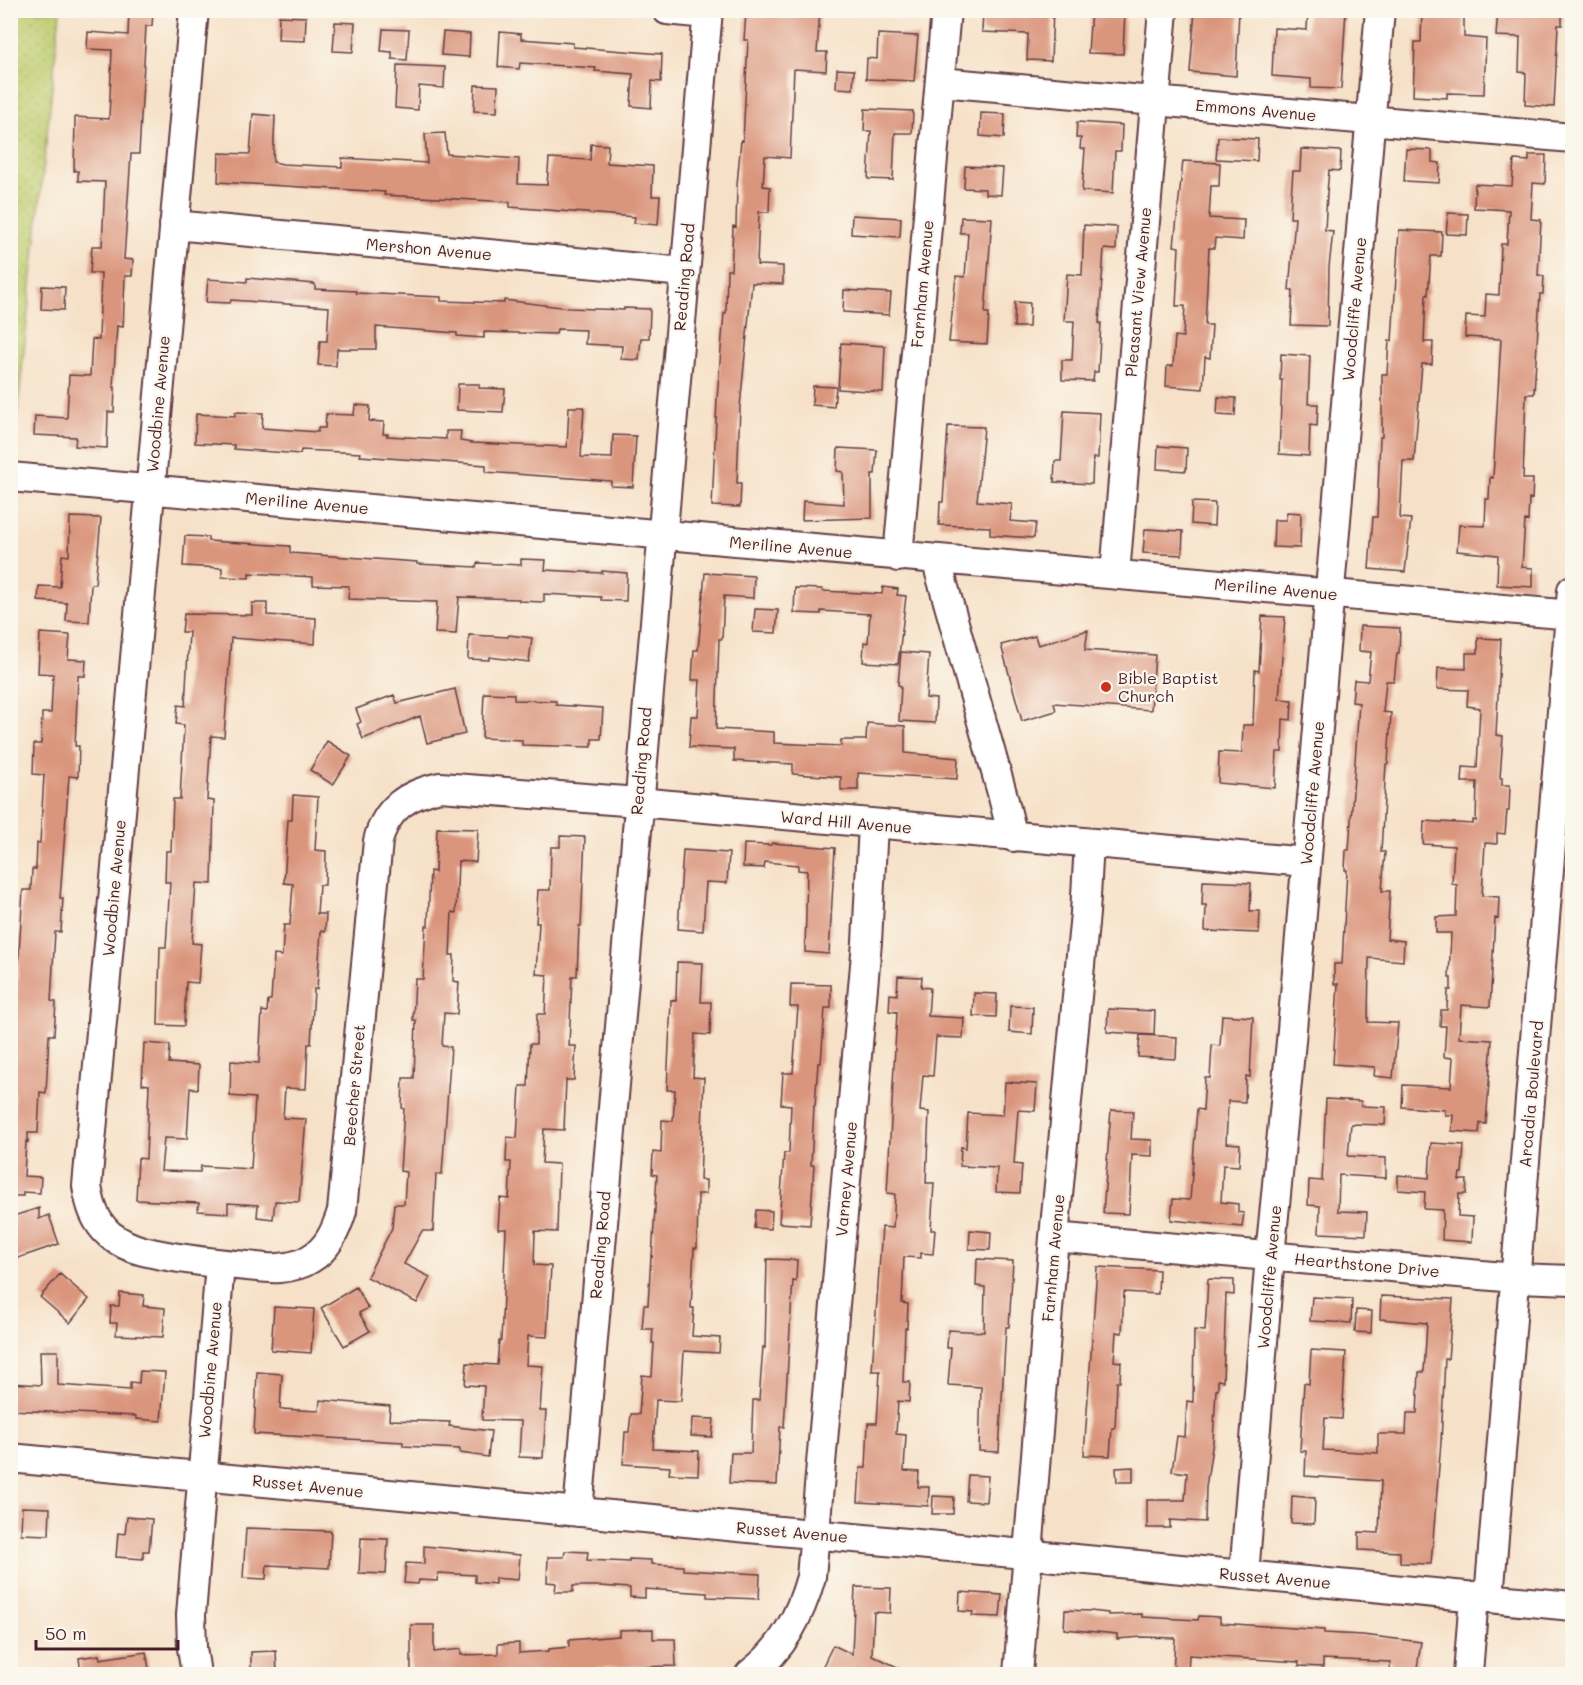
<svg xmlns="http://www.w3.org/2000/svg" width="1583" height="1685" font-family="Mali,sans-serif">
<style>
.park{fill:url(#park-dots);stroke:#84764d;stroke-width:1.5}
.building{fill:#da957d}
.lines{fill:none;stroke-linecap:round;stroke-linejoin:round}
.minor-casing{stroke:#643c43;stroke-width:32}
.minor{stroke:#fff;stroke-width:28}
.poi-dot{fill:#c8321e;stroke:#fbf7ec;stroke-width:2}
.labels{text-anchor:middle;stroke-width:4.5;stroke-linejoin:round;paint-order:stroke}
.street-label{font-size:16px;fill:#4a1f2b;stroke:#fbf7ec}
.poi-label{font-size:16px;fill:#4a1f2b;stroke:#fbf7ec;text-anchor:start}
</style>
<defs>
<pattern id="park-dots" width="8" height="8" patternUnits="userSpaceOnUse" patternTransform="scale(1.5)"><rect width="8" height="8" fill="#becd6f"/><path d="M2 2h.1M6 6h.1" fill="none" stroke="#a5b060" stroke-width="1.8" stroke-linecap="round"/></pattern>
</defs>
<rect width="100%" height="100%" fill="#fbf7ec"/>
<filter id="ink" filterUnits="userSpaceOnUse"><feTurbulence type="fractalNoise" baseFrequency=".0167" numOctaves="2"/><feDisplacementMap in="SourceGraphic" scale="12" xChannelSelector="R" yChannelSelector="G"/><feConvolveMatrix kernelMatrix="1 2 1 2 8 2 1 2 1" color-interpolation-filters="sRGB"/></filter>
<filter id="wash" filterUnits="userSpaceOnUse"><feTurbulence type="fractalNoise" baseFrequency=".008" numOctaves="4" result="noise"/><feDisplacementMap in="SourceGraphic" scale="24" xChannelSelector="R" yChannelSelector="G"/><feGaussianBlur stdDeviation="1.35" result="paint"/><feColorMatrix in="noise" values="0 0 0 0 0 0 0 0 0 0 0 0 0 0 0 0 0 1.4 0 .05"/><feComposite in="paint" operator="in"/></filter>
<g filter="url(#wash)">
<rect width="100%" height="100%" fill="#f6e1c8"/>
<path class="park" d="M11,11h49l-49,462z"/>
<g id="blocks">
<path class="building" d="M129,10h24l-1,16h-6l-7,128h-8l-7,105 9,1 -1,16h-7l-2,51 -6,-1 -4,61h2l-1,25h-6l-1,36 -32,-2 1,-9 -42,-2 1,-19 32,2 2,-43 21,1 2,-37 7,1 2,-67h-11l2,-27h10l3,-64 -27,-1v-10h-4l1,-54 34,2 3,-69 -25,-1 1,-17 40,3z
M799,10h21l-3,42h10l-1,19 -32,-2 -4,89 -25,-2 -2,30 7,1 -1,25h-10l-2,53 26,1v18l-31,-1 -12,124 -3,76h4l-1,24 -28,-1 5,-107 7,-86h2l1,-43h4l2,-44 3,1 1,-42 4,-45 2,1 5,-101h-4l2,-28 52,3z
M983,10h70l-2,51 -24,-1 1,-26 -46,-2z
M1091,10h34l-2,44 -35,-1z
M1195,10h44l-3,66 -46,-4z
M1308,10h38l-5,79 -30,-1v-9l-39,-3 2,-48 33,2z
M1422,10h42v27l22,2 -2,55 -37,-1v5l-34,-2 2,-54h6z
M1498,10h64v15h-4l-4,82 -29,-2 1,-32 -7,-1 1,-35 -24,-1z
M279,16l27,1 -1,24 -27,-1z
M335,22l20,1 -2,29 -20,-1z
M383,29l26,1 -2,30 -15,-1v-7l-11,-1z
M443,32l27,2 -1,23 -28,-2z
M500,32l21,2v5l52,4v4l89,7 -1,28 -9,-1 -1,27 -20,-2 2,-32 -38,-3 1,-3 -76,-5 -1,6 -21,-2z
M878,34l40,2 -4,45 -48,-2 1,-21 10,1z
M397,65l48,2 -1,21 -25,-2 -1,24 -23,-2z
M837,69l17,1 -1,19 -17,-1z
M475,85l23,1 -1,26 -23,-1z
M865,109l48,2 -1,22h-17l-2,47 -25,-1 3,-48h-7z
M981,113l24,1 -1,24 -24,-2z
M253,114l22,2 -2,46 10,2 59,3v-9l85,5 -2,-29 20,-1 2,21 72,5 -1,25 29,1 2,-27 41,2 1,-16 17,1 -1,18 46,3 -1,30h8l-2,29 -24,-2 1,-6 -125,-10v-5l-126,-7 1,-3 -167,-10 1,-29 31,1z
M1077,122l45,3 -1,26h-6l-2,42 -31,-2 3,-42h-5l1,-11h-5z
M1218,137l40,2 -1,22 -41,-2z
M1301,149l40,2 -1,20 -11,-1 -2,23 -2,37 8,1 -4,36 -1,59 -37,-1 2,-35h-4l6,-72h-5l1,-21 2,-26h7z
M1406,149l26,1v12l8,1 -1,20 -35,-2z
M1529,155h17l-1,29 -12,-1 -2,36 10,1 -3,55 6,1 -1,18h-3l-6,100h-8l-3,85h10l-1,20 -3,-1 -1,23 -3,-1 -3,47 11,1v19l-36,-2 1,-30 -41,-4 2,-26 26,1 1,-27h3l1,-22 3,1 8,-139 -36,-2 1,-21 19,1 1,-23 13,1 2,-51h6l2,-34 -35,-2 1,-24 37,2 2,-26 15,1z
M1183,161l37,2 -1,23h-8l-2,32 35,2 -1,20 -28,-2 -1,10h-5l-4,77h7l-2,33 -5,-1 -2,32 -37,-3 1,-20h6l2,-30 8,1 2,-31h-9l3,-59 -5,-1z
M965,166l38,2 -2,27 -16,-1v-5l-21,-1z
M1448,213l20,1 -1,21 -21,-1z
M852,215l49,3 -1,19 -49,-3z
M961,217l31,1 -7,95h4l-2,31 -38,-2 7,-66 9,1 3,-44h-8z
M1084,225l33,2 -1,23 -12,-1 -5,74h2l-3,49h-4l-1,9 -31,-1v-20h10l2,-39h-10l3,-47 15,1z
M1399,230l43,2 -1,24h-10l-3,39h-2l-2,47h9l-1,22h-10l-8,97h-11l-3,57 11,1 -6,53 -36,-3 4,-52h4l3,-80h2v-63h5l2,-34 3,1z
M247,278l68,6v5l41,2v2l85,4v4l63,2v-3l65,8 55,2v-2l26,1 -1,29h-8l-2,22 -18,-1 1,-13 -37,-2 1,-14 -29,-1 -1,5 -72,-2v6l-27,-2v-3l-81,-6v22h-39l-1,17 -18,-1 2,-24h7l2,-34 -98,-7 -1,3 -24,-1 2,-23 39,3z
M42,286l23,1 -1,23 -23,-1z
M844,290l47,3 -2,22 -46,-3z
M1015,302l15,1 -1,24h-15z
M841,343l44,3 -2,46 -45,-3z
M1281,354l29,2 -2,48h10l-1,22 -7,-1 -1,31 -30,-2 3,-74h-2z
M458,384h21v4l26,1 -2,23 -46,-2z
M813,386l23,1 -2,20 -22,-2z
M1218,397l18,1 -1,18 -18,-1z
M355,405l15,1 -1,15 15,1 -1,12h5l-1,2 59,3v-8h15l-1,10 12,2 95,4 2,-40h15l-3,50 31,1 1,-23 23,1 -3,51 -22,-1v-5l-125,-9v-7l-126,-9 1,-3 -60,-3 -1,4 -66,-5v-4l-39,-2 1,-29 39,2v-4l28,1 -1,15 56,4v-4h7l1,-14 28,1z
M1064,411l36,2 -2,45h-5l-1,26 -38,-2 1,-21h6z
M948,426l36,1 -7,74 35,3 -2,17 26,2 -2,15 -44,-3v-8l-51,-2 1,-23h3z
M1158,446l29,2 -1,23 -29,-2z
M838,448l39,2 -2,24h-3v44l-70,2 1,-19 41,3 -1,-32 -6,-1z
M1192,502l23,1 -1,23 -23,-2z
M1287,512l14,1 -1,35 -27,-1 1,-27h12z
M70,517l31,1 -6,66h-4l-2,38 -23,-1 1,-18 -29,-2 1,-15 21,1 2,-32 7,1z
M1145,529l38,2 -1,24 -39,-2z
M185,536l23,1v4l82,5v7l127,9v2l59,3 1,-4 44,2v-6l25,1 -1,10 57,3v-2l25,2 -1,28 -25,-1v-3l-57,-3v8l-25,-1v-2l-60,-2 -3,37 -21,-1 2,-31 -89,-3 1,-13 -36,-1v-8l-64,-4v5l-27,-1v-9l-39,-2z
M705,573l49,3 -1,22 -29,-2 -2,43h-3l-3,90 58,3v11l67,3v-6h25l1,-17 38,3v27l53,5 -1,21 -99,-6v17h-17v-13l-48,-3v-10l-59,-3v-12l-45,-2 2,-31h7l2,-36h-8l2,-30h4z
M883,587l15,2 -1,6 9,1 -8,68 -35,-2 1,-20 4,1 2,-29 -49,-3v3l-27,-1 1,-25 27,1v2l60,3z
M252,603h15v12l49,3 -1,26 -84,-6 -7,99 -13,-1 -4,64 7,1 -2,83 -16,-1 -4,60 9,1 -3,39 -12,-1 -2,44 -26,-1 2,-78h6l4,-65h-5l1,-31h5l2,-52h7l4,-74 -8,-1 2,-19 7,1 4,-74h-7l2,-18 68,1z
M755,609l23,1 -2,23 -23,-1z
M1262,616l23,1 -6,82 13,1 -1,20 -8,-1 -1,33h-5l-2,36 -57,-5 1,-31 23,1 1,-28h10l2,-55 4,1z
M1360,626l40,2 -1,25h-2l-3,28h-8l-3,31 8,1 -3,51h-2l-5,88h4l-3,39h8l-3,48 17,2 -1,20 -34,-3 -1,64 30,1 -5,55 -19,-2 1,-9 -42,-3 5,-80h-4v-20h8l5,-94h-2l1,-20h3l10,-147 -7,-1 2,-22 14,1 3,-29 -12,-1z
M1088,630l-3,20 70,5 -4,55 -97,-7 2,8 -34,10 -21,-76 34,-9 3,9z
M40,633l30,2 -2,24 18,1 -1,16h-7l-3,70h4l-1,31 -9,-1 -9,122h3l-2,34h-6l-4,69 5,1 -2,33h-5l-3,58 -6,-1 -2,41h-10v9l-2,-1 -2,35 17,1 -1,16 -17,-1v4h-13v-69h3l1,-36h-4v-92l6,1 7,-110h8l1,-21h4l1,-26h3l4,-68 -11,-1 1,-30h7l1,-31h9l2,-39 -15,-1z
M469,635l39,2 1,-2 23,3 -3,24 -40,-5v3l-21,-1z
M1478,638l23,1 -5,96 7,1 -3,42h2v7h8l-1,26h-2l-2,23 -8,-1v11l-12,-1 -3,53 17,1 -1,22 -3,-1 -5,89 -29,-2 -2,33 33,2 -6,84 -6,-1 -1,10 -27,-2 1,-16h-8v-5l-43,-3 1,-22 48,2 2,-29 -9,-1 2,-31h-6l1,-16h6l1,-20h3v-12h-2l2,-45h-15v-16l20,-1 1,-31 -5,-1 2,-38 -31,-2 1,-23 49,3v-4l3,1 1,-39h-15l1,-15 14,1 3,-60 -13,-2 1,-16 -31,-1 1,-21 28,1v-16h12z
M901,652l28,2 -3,44 10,1 -1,24 -36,-2 2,-35 -3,-1z
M455,689l10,45 -38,9 -7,-27 -57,23 -6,-15 4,-2 -5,-13 38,-14 3,8z
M484,693l30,1v6l42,1v4l47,3 -2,31h-9v8l-70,-2v-5l-40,-2z
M327,741l24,15 -18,29 -23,-15z
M293,795l25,2 -3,53 11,1 -1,34h-6l-2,29h9l-1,18 -4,-1 -4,58h-3l-3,55h-3l-2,45 -21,-1 -2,30 23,1 -7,83 -24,-1 -2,18 -16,-2 1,-12 -30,-2v10l-30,-2 1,-8 -63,-3 2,-42 8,1 3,-74 -7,-1 2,-41 26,2 -1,18 30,2 -1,24 -8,-1 -3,51 -23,-1 -3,33 39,1 1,-6 50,3 4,-71 -25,-2 1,-35 28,2 3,-52 5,1 1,-12h3l3,-45 8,1 2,-31h6l3,-41 -9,-1 4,-63h4z
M437,828l41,1 -2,33 -18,-1 -2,52 -4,-1 -2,43h4l-1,26 6,1 -2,32 -13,-1 -2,33 9,1 -9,127h-6l-3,57h-11l-18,33 26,13 -13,26 -50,-26 25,-49 2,-24h10l2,-32 -6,-1 4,-62 -2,-1 1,-30h11l2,-58h-3l2,-41h8l3,-53h2l2,-55 5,1z
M560,836l25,1 -4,89h-2l-2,50h-5l-3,70h7l-2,34h-8l-2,50 -20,-1 -2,34 17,1 -2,68 -22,-1 -1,34 17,1 -4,71 -19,-1 -2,29 17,1 -3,45h6l-3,47 -24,-1 2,-36 -39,-1 2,-34 -19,-1 2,-22 30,2 2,-24h2l5,-112h-8l2,-31 9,1 2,-37h-5l1,-25 10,1 3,-52h8l2,-42h6l1,-30h8l2,-39 -11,-1 3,-51h-3l2,-33h12l1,-43h9z
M772,843l63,5 -6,106 -24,-2 2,-81 -9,-1v-5l-33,-3 -1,6 -21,-1 1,-23 27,1z
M683,850l46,3 -2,30 -21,-1 -3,49 -25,-2z
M1203,881l48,2 -1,28h10l-1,22 -54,-2 1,-26h-4z
M677,962l26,1 -2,39h10l-1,33 -15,-1 -2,43 11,1 -4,102h6v14h-8l-1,54h-3l-3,60h3l-2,28 28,2 -1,15 -35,-2 -3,50 -25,-1 -3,49 46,2 -1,24 -29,-1 1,-7 -47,-3 2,-32h4l2,-18h8l3,-39 10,1 2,-33h-2l1,-14h-11l2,-24h4l3,-49 1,1 5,-82 -5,-1 1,-22 8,1 1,-33 11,1 2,-31h-8l4,-90 5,1z
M898,976l24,1 -1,10 9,1 -2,28 36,2 -1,20 -27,-1 -3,39 -10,-1 -3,36 9,1 -3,71h8l-3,47h4l-2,24 -12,-1v5l-17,-1 -2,46 6,1 -1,24h-2l-2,54h7l-1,20 -11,-1 -2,33 10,1 -2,36 15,1 -1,15h11l-1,19 -70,-4 2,-34h6l2,-45h9l3,-52h-8l10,-144 11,1 2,-34 -8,-1 10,-181 -8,-1 1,-17 7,1z
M791,984l40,1v23h-6l-4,55h-3l-3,43h-1l-3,59h3l-4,60 -31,-2 5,-70h5l2,-48 -10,-1 2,-31h10l5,-66h-8z
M974,993l23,1 -1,23 -23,-1z
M1010,1006l23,1 -1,27 -23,-2z
M1108,1009l47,2 -1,24 -47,-3z
M1222,1015l31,2 -3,60 -4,-1 -1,26 -17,-1 -2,42 14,1 -1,22 -16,-1 -2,37 17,2v8l6,1 -2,14 -71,-7 2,-21 17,1 7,-91 6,1 2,-32h5l2,-33 8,1z
M1140,1035l37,2 -1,22 -38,-2z
M1005,1082l32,2 -2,27 -17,-1 -4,54 8,1 -2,28 -24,-1 1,-24 -37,-2 1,-19 5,1 2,-35 35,2z
M1326,1099l35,2v5l25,1 -1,18 -34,-1 -3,32 38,2v20l-47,-3 -1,36 29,1 -1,23 -47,-2 1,-27 -12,-1 1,-25 13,1z
M1111,1110l22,1 -2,28 21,1v16l-20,-1 -3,59 -26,-1z
M1431,1143l33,2 -2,28h-2l-1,7h8l-1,14h-7l-1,22 15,1 -1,25 -30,-2 1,-30 -19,-1 1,-17 -27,-2v-15l31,3z
M39,1208v11l10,-4 10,29 -44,15 -5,-14v-28z
M756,1210l16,1 -1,18 -17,-1z
M970,1230l21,2 -1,18 -21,-1z
M767,1259l30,1 -1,21 -3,-1 -9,147h-4l-3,58 -48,-2 2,-30h20l2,-53h6l4,-53 2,1z
M977,1259l36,2 -4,66h-3l-7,125 -20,-1 2,-64 -33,-2 3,-37h-4l1,-18 36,2 1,-45 -9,-1z
M1097,1267l62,3 -1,24 -34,-2 -2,41 -6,-1 -2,29 7,1 -1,20h-3l-2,46h-3l-2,28 -26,-1z
M60,1274l29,25 -19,24 -30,-26z
M1208,1279l26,1v15l-8,-1 -3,87 -5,-1v10h-2l-3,51 -7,46 -1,35 -35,-2v8h-23v-28h38l2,-27 -15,-2 5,-35 8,1 2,-36 6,1 1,-72 11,1z
M356,1287l12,21 -9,5 11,18 -26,15 -23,-38z
M120,1293l24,2 -1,11 22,2 -2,29 -47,-2 1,-12h-7l1,-17h8z
M1381,1296l72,3 -5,60h-3l-4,83 -10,122 -31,-1v-11l-41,-2v-18l20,1 2,-52 -76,-5 1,-25h-6l4,-68 5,1 2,-34 35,2 -4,67 -17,-1 -2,32 55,3v-19h28l1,-21h10l2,-41h5l3,-49 -47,-4z
M1312,1297l40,2 -1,24 -41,-2z
M274,1307l40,2 -3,44 -40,-3z
M1356,1310l16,1 -1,22 -16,-1z
M40,1351h18v34l72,5v-8l9,1 1,-12 25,1 -4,49 -25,-2v-3l-126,-6v-27l31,2z
M257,1372l25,2 -2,35 39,2 1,-11 70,6 -1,14 61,2 -1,4 42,5 -3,26 -28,-4v-4l-57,-3v-4l-149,-8z
M692,1418l22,1 -2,18 -21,-1z
M1133,1467v15h-16l-1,-14z
M968,1475l20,1 -2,26 -20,-1z
M933,1496l21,1 -1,17h-21z
M1292,1496l23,2 -1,26 -23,-1z
M22,1507l28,1 -1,27 -28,-1z
M127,1517l25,2 -3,32h-6v8l-27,-2 2,-24 7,1z
M246,1528l85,3 -2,37 -62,-3 -1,14 -23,-1z
M361,1538l27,1 -2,35 -27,-1z
M424,1546l96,9 -2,25 -23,-2v6l-20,-2v-7l-37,-2 -1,8 -18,-1 -1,4 -14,-1 2,-20 18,1z
M565,1551l23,1 -1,8 42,2v-3l22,1v4l32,2v4l77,4 -1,25 -52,-2v-4l-62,-4v9l-15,-1v-9l-30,-2h-27v6h-18l1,-9 -9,-1 1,-25h16z
M855,1587l36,1 -1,25 -16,-1 -2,43 40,19h-39l-13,-6 -3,6h-38l14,-29 19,9z
M960,1592l42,3 -2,22 -28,-1 1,-4 -14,-1z
M1065,1610l25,1 18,2v2l34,-1v3l56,3 1,-4 21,1v6l104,7v3l39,2 58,7 -5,32h-27l2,-12 -68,-3v8l-24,-1v-4l-110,-7 -1,19h-15l2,-36 -33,-1 -25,2v-5l-53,-5z
M411,1625h23v27l27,-3v6l37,-1v-10l21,-1v10l30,-2v-2l20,-2v-7l50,-4v-6l34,-1v10h22l1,27 -80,2v3l-44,3h-141z
M276,1651l1,23h-26v-22z
M146,1652l4,22h-69l-2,-16 20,-3 1,4z"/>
</g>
</g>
<g filter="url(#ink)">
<use href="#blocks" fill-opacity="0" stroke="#643c43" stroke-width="1.5"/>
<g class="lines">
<defs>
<path id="minor" d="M194,10l-107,1176c3,19 8,36 23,49 9,7 21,13 33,16 33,8 70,12 104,15 11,1 22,3 32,2 11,-1 22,-3 31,-9 18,-10 26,-29 32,-48l36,-370c8,-33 30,-47 62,-54l198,15 668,60
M667,10l40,4
M940,82l632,56
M174,225l510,47
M10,477l1562,138
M898,557l48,-547
M936,559l66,234 11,44
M1115,574l48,-564
M1054,1237l461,41 57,2
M10,1458l1562,148
M578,1512l130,-1502
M1244,1575l26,-319 21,-215 89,-1031
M1489,1598l83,-1008
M196,1674l-4,-26 -1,-33 29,-351
M750,1674c33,-25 50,-58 61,-97l56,-635 6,-118
M1018,1674l36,-437 31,-324 4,-70
M1468,1674l6,-78"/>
</defs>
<use href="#minor" class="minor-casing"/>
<use href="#minor" class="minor"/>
</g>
</g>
<circle class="poi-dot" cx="1106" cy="687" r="6"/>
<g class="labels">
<g class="street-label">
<text transform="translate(1256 110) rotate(5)" y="6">Emmons Avenue</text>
<text transform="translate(429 249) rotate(5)" y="6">Mershon Avenue</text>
<text transform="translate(684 277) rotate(-85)" y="6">Reading Road</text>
<text transform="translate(922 284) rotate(-85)" y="6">Farnham Avenue</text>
<text transform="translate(1138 292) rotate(-85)" y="6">Pleasant View Avenue</text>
<text transform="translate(1354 309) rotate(-85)" y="6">Woodcliffe Avenue</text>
<text transform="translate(158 404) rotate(-85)" y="6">Woodbine Avenue</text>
<text transform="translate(307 503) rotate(5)" y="6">Meriline Avenue</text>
<text transform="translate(791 547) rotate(5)" y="6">Meriline Avenue</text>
<text transform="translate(1276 589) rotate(5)" y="6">Meriline Avenue</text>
<text transform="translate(641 761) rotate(-85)" y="6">Reading Road</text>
<text transform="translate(1312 793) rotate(-85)" y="6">Woodcliffe Avenue</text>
<text transform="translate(846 822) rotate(5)" y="6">Ward Hill Avenue</text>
<text transform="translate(114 888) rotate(-85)" y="6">Woodbine Avenue</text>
<text transform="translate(354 1085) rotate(-85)" y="6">Beecher Street</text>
<text transform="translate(1531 1094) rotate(-85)" y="6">Arcadia Boulevard</text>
<text transform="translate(846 1179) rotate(-85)" y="6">Varney Avenue</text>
<text transform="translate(600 1245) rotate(-85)" y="6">Reading Road</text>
<text transform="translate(1053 1258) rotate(-85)" y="6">Farnham Avenue</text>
<text transform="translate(1367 1265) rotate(5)" y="6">Hearthstone Drive</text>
<text transform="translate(1269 1277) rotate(-85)" y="6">Woodcliffe Avenue</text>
<text transform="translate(210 1370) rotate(-85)" y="6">Woodbine Avenue</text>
<text transform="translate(308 1486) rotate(6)" y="6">Russet Avenue</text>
<text transform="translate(792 1532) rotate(5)" y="6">Russet Avenue</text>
<text transform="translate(1275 1578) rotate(5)" y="6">Russet Avenue</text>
</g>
<g class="poi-label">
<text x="1118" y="684">Bible Baptist<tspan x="1118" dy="18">Church</tspan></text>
</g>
</g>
<rect width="1583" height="1685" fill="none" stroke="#fbf7ec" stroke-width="36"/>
<path d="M36 1640v9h142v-9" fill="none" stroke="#4a1f2b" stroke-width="3"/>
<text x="45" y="1640" font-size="18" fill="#4a1f2b" stroke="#fbf7ec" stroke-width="4.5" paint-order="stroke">50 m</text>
</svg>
